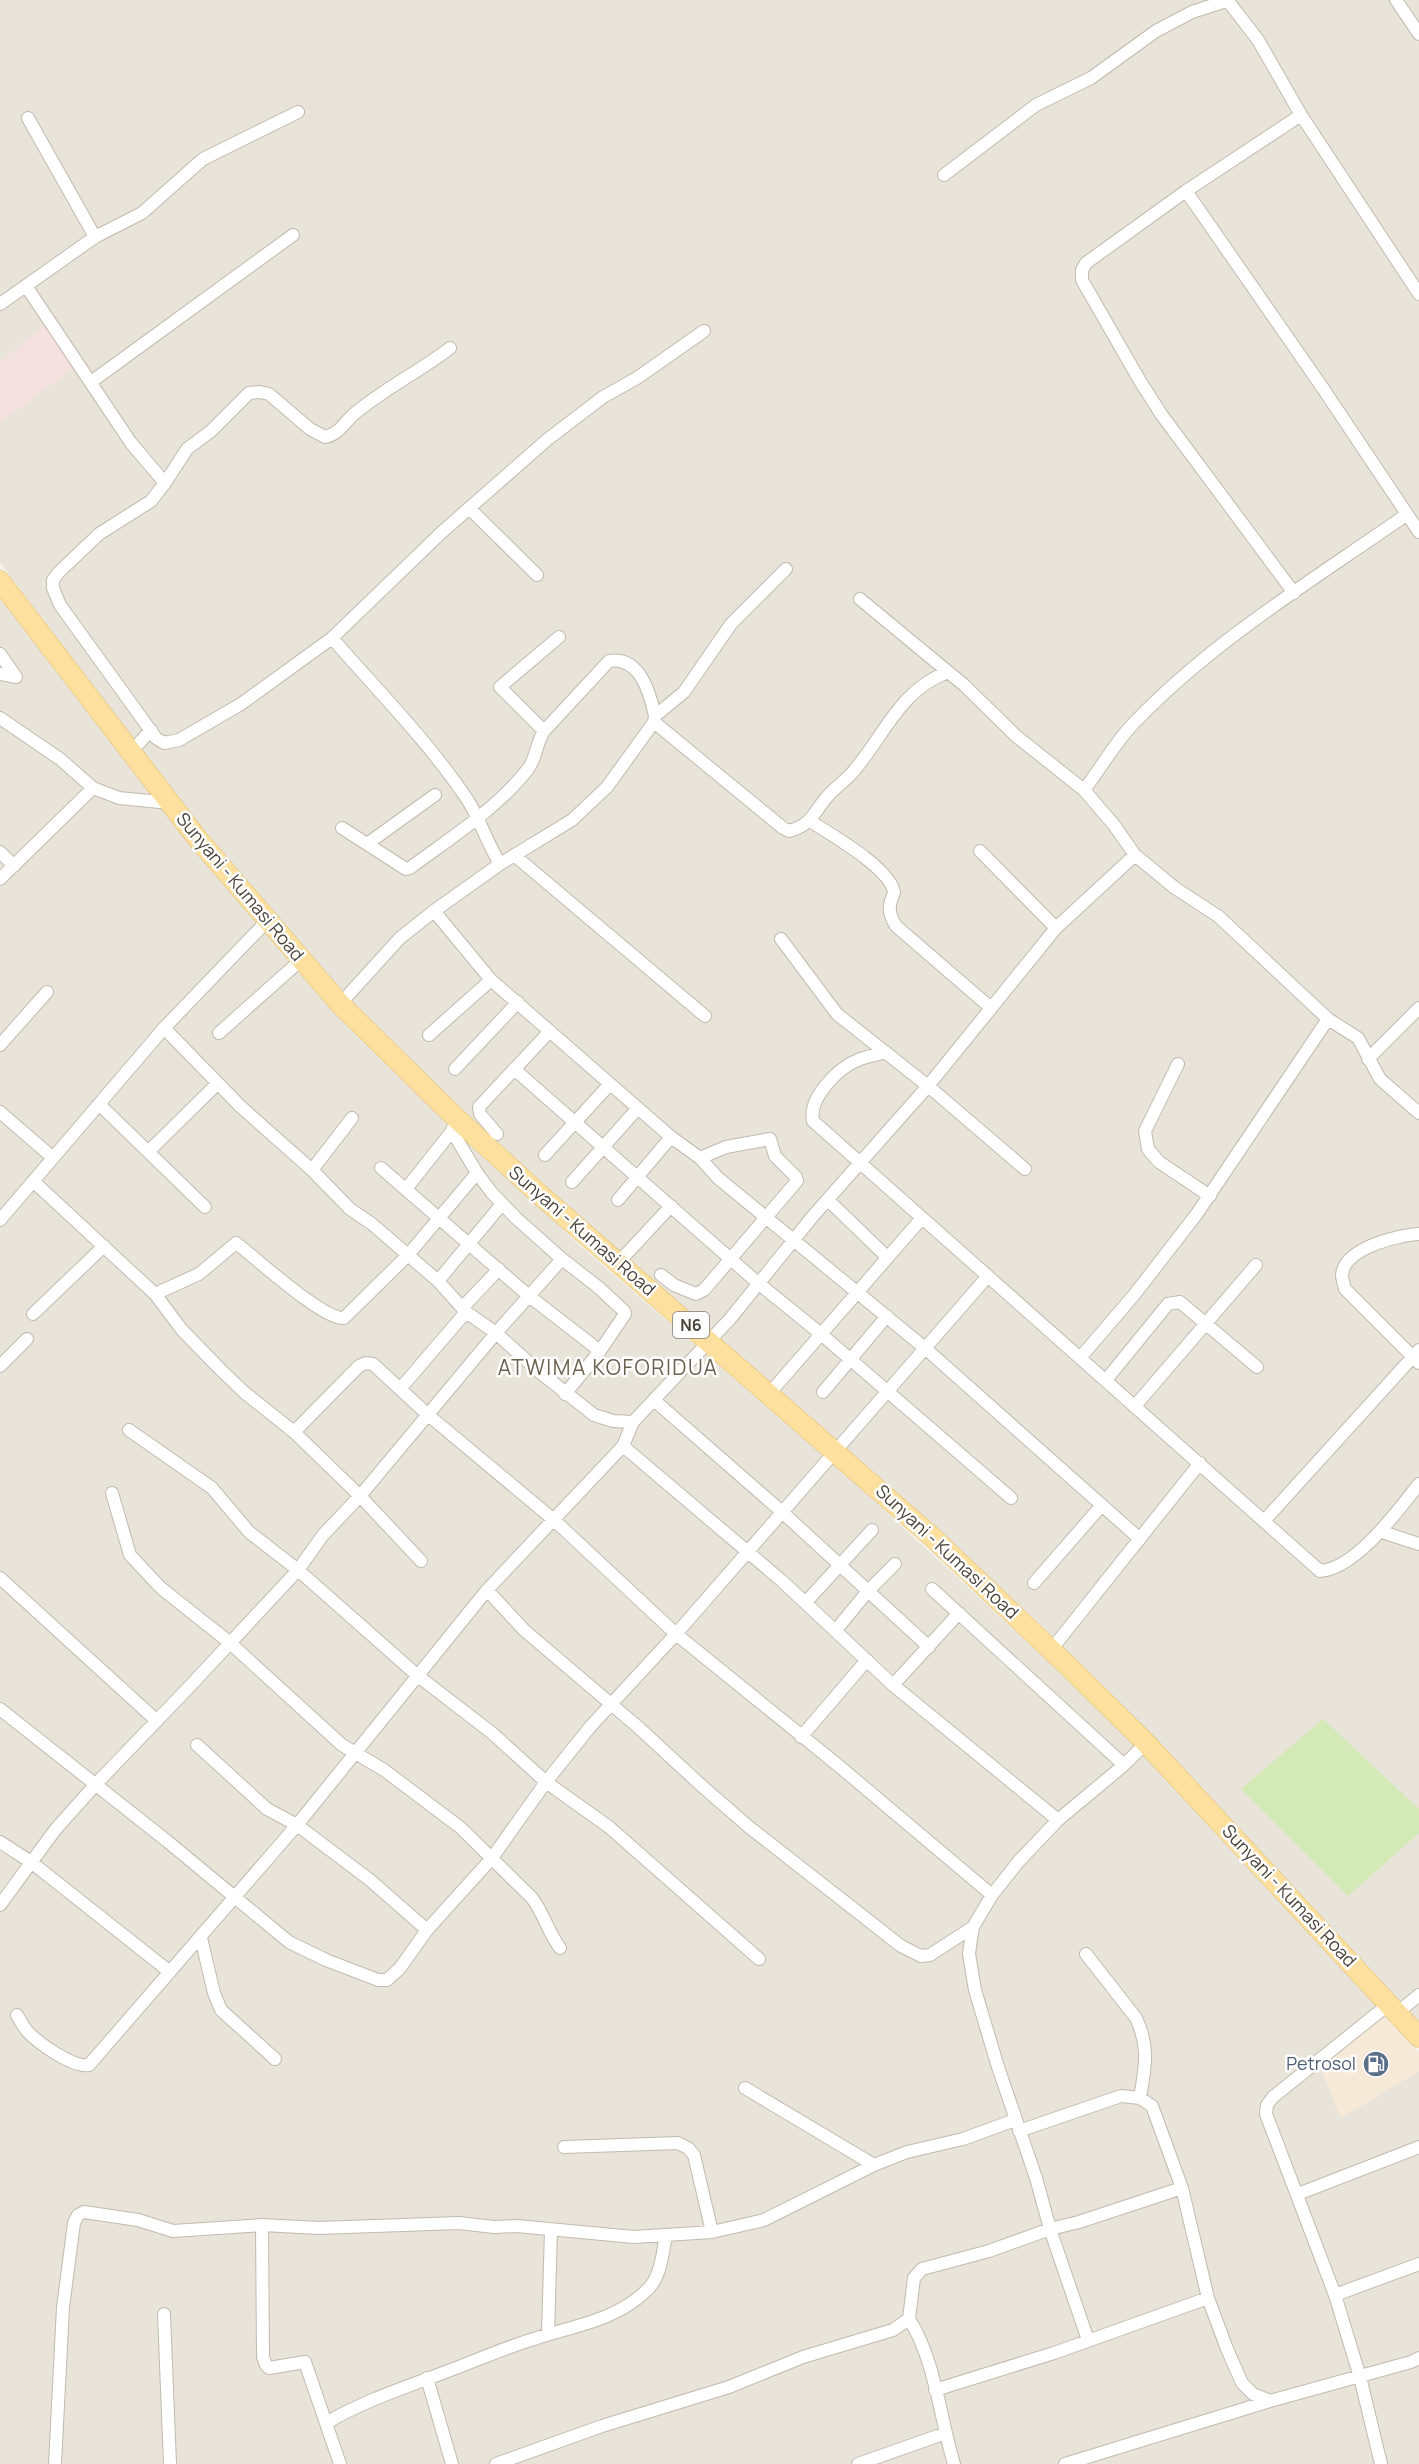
<svg xmlns="http://www.w3.org/2000/svg" width="1419" height="2464" font-family="Manrope,sans-serif">
<style>
.residential{fill:#e9e4da}
.commercial{fill:#f6e9d8}
.medical{fill:#f5e2e0}
.green{fill:#d3e9b6}
.lines{fill:none;stroke-linecap:round;stroke-linejoin:round}
.street-casing{stroke:#c1baae;stroke-width:14}
.primary-casing{stroke:#e3bd6c;stroke-width:21}
.street{stroke:#fff;stroke-width:12}
.primary{stroke:#fde09d;stroke-width:20}
.labels{text-anchor:middle;stroke-width:5;stroke-linejoin:round;paint-order:stroke}
.shield{fill:#fff;stroke:#807b74;stroke-width:1.5}
.shield-label{font-size:16px;font-weight:bold;fill:#4a4339}
.street-label{font-size:18px;fill:#4a4339;stroke:#fff}
.service-label{font-size:18px;fill:#4e5e75;stroke:#fff;text-anchor:end}
.quarter-label{font-size:21px;letter-spacing:1.5px;fill:#6d6150;stroke:#fff}
</style>
<rect width="100%" height="100%" fill="#f5f2ec"/>
<path class="residential" d="M0,0h1419v2031l-498,-515 -125,-110 -286,-243 -174,-176 -69,-76 -80,-100 -187,-249z
M0,595l346,428 233,222 276,238 289,267 275,303v411h-1419z"/>
<path class="commercial" d="M1384,2015l35,38v18l-78,47 -22,-53z"/>
<path class="medical" d="M45,325l30,42 -75,56v-61z"/>
<path class="green" d="M1323,1719l96,90v24l-71,63 -107,-107z"/>
<g class="lines">
<defs>
<path id="street" d="M1396,0l23,34
M1228,1l30,39 43,75 118,179
M28,118l67,119
M944,175l92,-70 55,-27 65,-47 36,-19 37,-12
M1186,191l136,196 97,145
M26,286l105,157 34,40 -14,18 -52,33 -41,39 -5,7v8l7,17 96,133 8,5 15,-3 62,-36 91,-66 110,-106 106,-93 55,-42 34,-19 67,-47
M0,304l95,-67 47,-24 61,-54 95,-47
M91,382l202,-147
M165,483l22,-34 24,-18 38,-38 11,-1 9,2 41,35 15,8c14,-3 18,-13 28,-22 30,-26 66,-43 97,-67
M469,508l68,67
M1406,515c-93,65 -194,126 -273,209 -19,20 -32,44 -49,66l30,35 21,30 40,33 43,28 110,103 30,19 22,41 39,34
M1294,593l-133,-179 -21,-33 -58,-101v-10l4,-7 100,-72 115,-76
M860,599l104,86 52,51 68,54
M332,638c45,52 96,103 135,161 13,20 20,44 33,65
M0,654l16,23 -16,-3
M0,718l60,41 33,29 26,10 51,5
M654,722l129,106 6,3c22,-6 24,-17 37,-33 7,-9 18,-16 26,-25 32,-36 47,-83 96,-101
M544,731l-44,-44 59,-50
M131,752l20,-22
M810,821c20,13 82,48 84,72 -6,13 -6,20 2,33l95,82
M342,828l64,41 4,-1c40,-30 87,-59 118,-99 9,-12 8,-26 16,-38l65,-70c31,-5 41,32 46,55
M367,844l68,-49
M980,851l76,77
M0,852l14,14
M514,855l191,161
M0,879l93,-91
M434,911l66,-47 72,-44 35,-33 47,-65 1,-6 29,-24 47,-68 55,-55
M781,939l56,75 91,72 97,83
M340,1004l60,-66 34,-27 57,69 180,157 29,21 18,20 208,171 214,190
M164,1028l76,78 72,64 38,39 22,15 66,57 28,31 30,21 41,37 57,45 19,6 20,1
M219,1033l82,-73
M429,1035l62,-55
M0,1045l47,-53
M886,1052c-9,3 -19,4 -28,8 -20,8 -50,38 -45,61l507,450c36,-2 78,-61 99,-87
M1368,1059l51,-51
M1178,1064l-33,67 3,18 11,13 51,34
M455,1069l63,-67
M514,1069l244,214 63,51 190,164
M100,1105l105,102
M0,1112l52,45
M497,1134l-17,-20 -1,-7 71,-76
M149,1151l68,-67
M545,1155l65,-71
M381,1168l148,128 71,55
M312,1170l40,-52
M33,1181l122,113 27,36 39,40 24,23 49,39 66,64 61,65
M572,1182l66,-74
M406,1189l46,-58
M618,1200l53,-63
M828,1200l59,57
M0,1220l164,-192 104,-108
M1419,1234c-21,1 -75,14 -77,41 0,4 2,10 3,14l74,74
M562,1259l36,28 26,24 1,3 -25,37 -35,43
M618,1263l53,-57
M661,1275l13,10 22,9 8,-4 93,-109 -1,-4 -21,-21 -5,-17 -44,8 -26,11
M438,1281l64,-77
M155,1294l44,-20 37,-31c20,15 87,77 108,75l64,-63 69,-82
M462,1308l37,-39
M33,1314l71,-68
M1080,1358l54,-63 62,-80 132,-196
M0,1366l27,-27
M1106,1380l62,-76 12,-2 77,65
M400,1389l66,-77
M823,1392l64,-76
M769,1394l153,-176
M655,1401l126,110 148,136
M1135,1406l121,-141
M129,1430l83,58 37,44 49,38 120,106 74,57 54,49 63,45 150,132
M294,1432l65,-66 7,-3 7,1 54,50 127,106 122,114 163,132 153,129
M623,1446l159,135 111,104 165,135
M112,1493l18,62 31,33 68,54 113,103 42,25 77,58 71,70c12,16 16,34 28,50
M1264,1521l155,-171
M1382,1532l37,12
M0,1578l157,143
M1034,1583l68,-78
M932,1589l192,176
M487,1590l37,40 114,97 65,60 46,40 152,119 20,10 9,-1 43,-28
M806,1602l66,-72
M836,1630l32,-39 27,-27
M1051,1650l149,-187
M893,1685l66,-72
M0,1709l167,132 122,101 37,18 52,20h9l13,-12 27,-38 65,-72 54,-76 44,-55 86,-93 312,-358
M801,1737l66,-77
M197,1745l70,64 30,16 73,55 57,50
M0,1842l31,20 139,110
M0,1905l55,-75 41,-46 95,-99 107,-115 25,-35 37,-39 136,-163 66,-74 -46,-41 -24,-25 -15,-20 -25,-42 4,-13
M201,1938l13,55 7,17 54,49
M1086,1954l50,64c14,29 9,50 4,80
M1397,2013l22,-18
M17,2015c3,5 6,11 10,16 11,12 46,37 62,34l208,-240 190,-235 136,-144 10,-24 97,-103 83,-103 115,-130 128,-158 79,-73
M745,2088l129,77
M1019,2131l102,-35 19,2 12,8 30,82 26,110 19,51 15,34 11,11 17,7
M564,2147l114,-4 10,5 6,7 18,77
M1298,2194l121,-47
M262,2225l1,132 3,8 3,3 36,-6 35,102
M1335,2295l84,-31
M164,2314l6,150
M548,2334l3,-104
M1088,2340l-38,-111 29,-7 103,-34
M427,2378l25,86
M935,2390l119,-37 154,-55
M326,2423c41,-24 86,-38 130,-55 26,-10 51,-21 78,-29 38,-13 81,-18 112,-48 15,-13 16,-36 20,-55
M55,2464l8,-157 11,-84 4,-8 6,-3 54,8 35,11 89,-6 57,3 140,-5 35,4 23,-1 117,11 78,-5 52,-12 110,-55 33,-13 56,-13 52,-19
M496,2464l106,-38 127,-39 74,-30 90,-27 16,-11
M858,2464l88,-31
M954,2464c-14,-46 -19,-105 -45,-145l5,-41 8,-9 67,-18 61,-22 -14,-51 -38,-111 -23,-77 -6,-36 2,-15 2,-12 19,-32 27,-34 39,-41 66,-55 22,-22
M1065,2464l205,-63 141,-39 8,-4
M1381,2464l-21,-87 -25,-82 -69,-181 1,-9 6,-8 116,-93"/>
<path id="primary" d="M0,581l197,257 143,166 116,114 82,75 393,343 137,130 78,77 273,294"/>
</defs>
<use href="#street" class="street-casing"/>
<use href="#primary" class="primary-casing"/>
<use href="#street" class="street"/>
<use href="#primary" class="primary"/>
</g>
<defs>
<symbol id="fuel-disc" viewBox="-11 -11 22 22"><circle r="9.5" fill="#5c6f8a" stroke="#fff"/><path d="M-5.5-6h7V0h2V4h1.3V-2.5L3-4.5l.8-.8L6-3V5H2.5V1h-1V6h-7ZM-4.2-4.7v3.2H.2V-4.7Z" fill="#fff"/></symbol>
</defs>
<g fill-rule="evenodd">
<use href="#fuel-disc" x="1361" y="2049" width="30" height="30"/>
</g>
<g class="labels">
<rect class="shield" x="673" y="1312" width="36" height="26" rx="4.5"/>
<g class="shield-label">
<text x="691" y="1331">N6</text>
</g>
<g class="street-label">
<text transform="translate(240 887) rotate(50)" y="6">Sunyani - Kumasi Road</text>
<text transform="translate(582 1231) rotate(41)" y="6">Sunyani - Kumasi Road</text>
<text transform="translate(947 1552) rotate(43)" y="6">Sunyani - Kumasi Road</text>
<text transform="translate(1289 1896) rotate(47)" y="6">Sunyani - Kumasi Road</text>
</g>
<g class="service-label">
<text x="1356" y="2070">Petrosol</text>
</g>
<g class="quarter-label">
<text x="608" y="1375">ATWIMA KOFORIDUA</text>
</g>
</g>
</svg>
